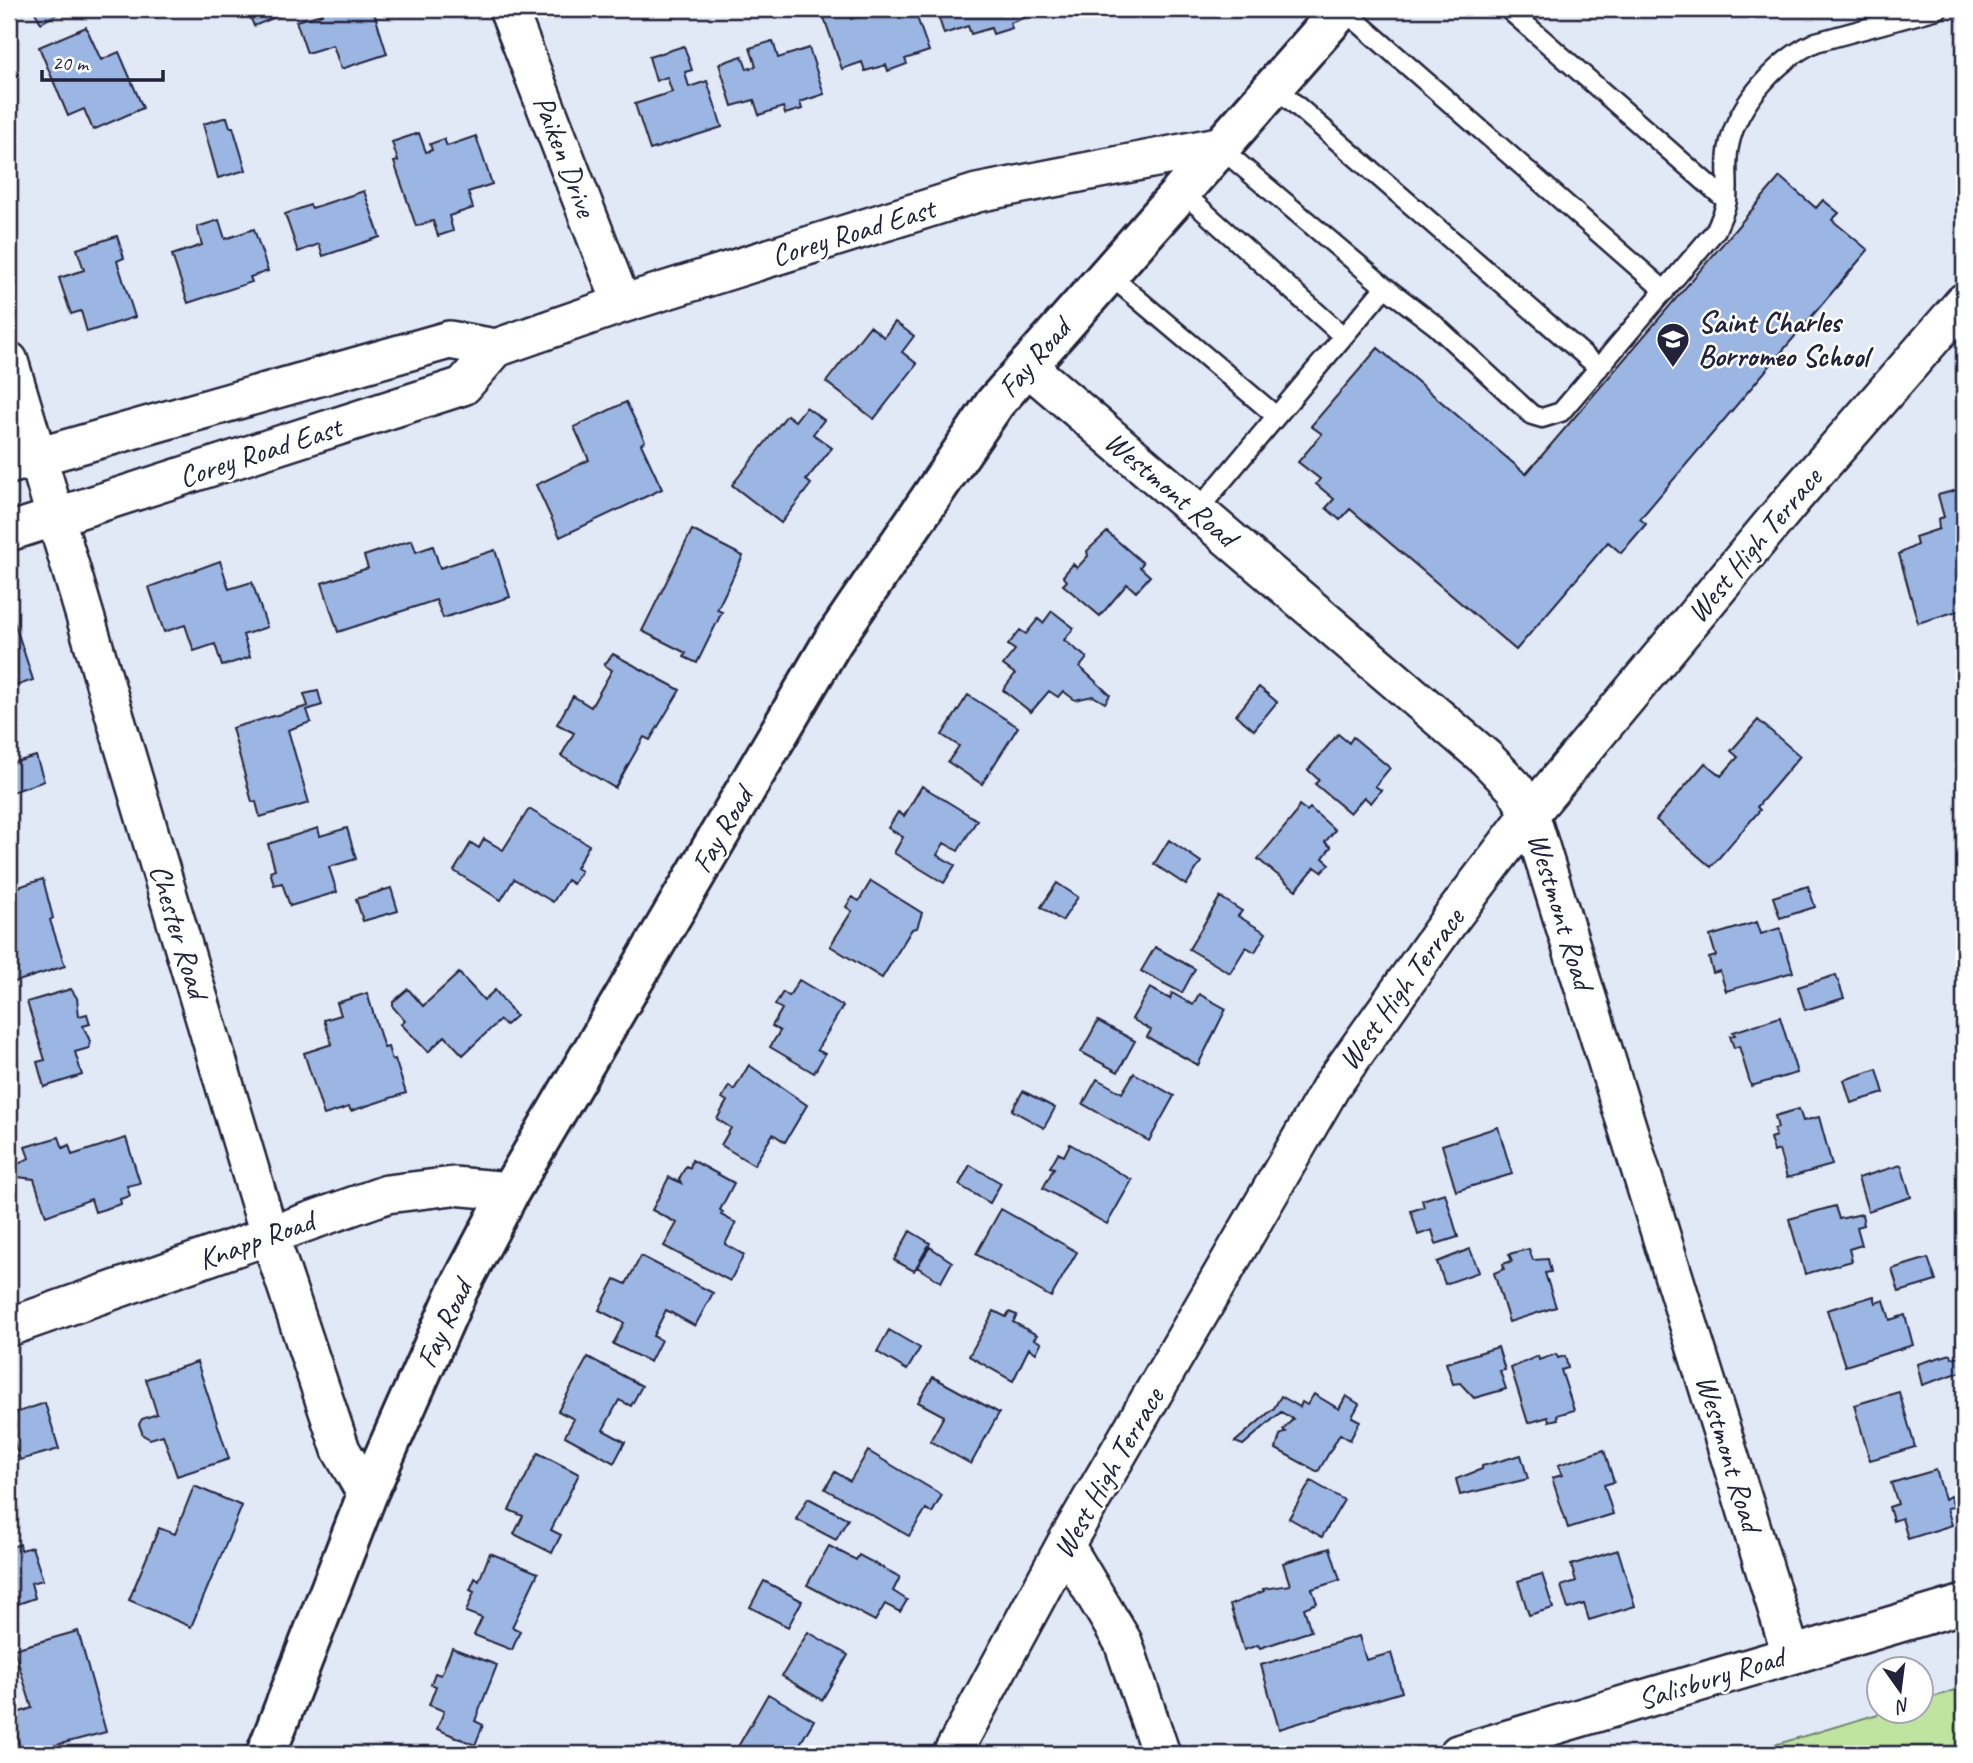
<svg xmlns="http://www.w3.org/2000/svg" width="1973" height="1763" font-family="Caveat,sans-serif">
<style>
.green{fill:#bee49f;stroke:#70836d;stroke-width:2}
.building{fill:#9cb6e3;stroke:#22223b;stroke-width:2}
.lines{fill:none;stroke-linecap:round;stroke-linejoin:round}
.lane-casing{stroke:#22223b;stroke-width:23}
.street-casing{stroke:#22223b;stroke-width:42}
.secondary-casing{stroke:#22223b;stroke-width:44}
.lane{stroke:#fff;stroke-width:18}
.street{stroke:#fff;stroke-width:37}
.secondary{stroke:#fff;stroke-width:38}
.labels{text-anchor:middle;stroke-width:5;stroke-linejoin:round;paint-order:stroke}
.street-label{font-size:30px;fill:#22223b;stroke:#fff}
.poi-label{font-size:30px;font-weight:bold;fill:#22223b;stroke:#fff;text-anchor:start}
</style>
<rect width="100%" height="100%" fill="#e1e9f7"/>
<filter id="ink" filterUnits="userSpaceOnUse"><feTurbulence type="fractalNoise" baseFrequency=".0143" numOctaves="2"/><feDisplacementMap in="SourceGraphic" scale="14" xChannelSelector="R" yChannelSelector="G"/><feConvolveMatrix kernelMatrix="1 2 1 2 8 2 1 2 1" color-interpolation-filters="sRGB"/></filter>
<g filter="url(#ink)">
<path class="green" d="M1964,1687v67h-220l144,-43 32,-1 1,-9z"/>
<path class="building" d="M33,9h33l-25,14z
M247,9h40l1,3 -34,14z
M321,9h52l14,45 -46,15 -8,-24 -26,8 -11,-32 26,-7z
M821,9h27l3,10 31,-10h32l15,42 -24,8 2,5 -19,7 -2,-6 -21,6 -3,-9 -20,7z
M936,9h97l2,5 -25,9 2,5 -19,6 -2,-6 -20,6 -3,-8 -24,8z
M86,27l15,33 18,-8 24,56 -50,22 -9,-21 -16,7 -29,-69z
M773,41l5,17 31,-10 15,46 -24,8 2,7 -17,5 -2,-7 -24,8 -5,-15 -22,6 -13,-42 23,-8 5,13 9,-3 -6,-18z
M684,46l8,24 -7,2 4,15 18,-6 15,46 -72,23 -15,-46 37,-12 -5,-15 -11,4 -7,-24z
M227,117l3,10h3l13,43 -28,8 -15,-54z
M419,133l7,19 6,-2 -2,-6 14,-5 3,7 29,-10 16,48 -24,8 5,16 -24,8 4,15 -15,5 -5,-15 -17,5 -22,-64 4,-1 -6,-19z
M1780,177l36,31 7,-8 16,13 -7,7 36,30 -228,269 6,5 -25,29 -13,-11 -92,108 -166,-141 -10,11 -14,-12 8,-9 -18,-15 4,-5 -22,-17 24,-28 -11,-8 67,-78 148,126z
M364,191l16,46 -57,19 -4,-12 -21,8 -13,-38 25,-9 2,3z
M219,220l6,19 29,-10 14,42 -18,6 2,5 -64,21 -16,-48 30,-10 -5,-18z
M117,236l7,22 -7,3 18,56 -48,15 -6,-21 -10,3 -12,-36 25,-8 -7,-21z
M895,322l19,14 -12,16 15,12 -43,55 -48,-37 44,-56 14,11z
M626,402l19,39 -4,3 21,45 -102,48 -24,-52 53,-25 -15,-33z
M806,407l18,13 -11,14 19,14 -26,32 5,4 -30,39 -49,-38 55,-70 8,6z
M1964,488v121l-46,14 -19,-69 18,-9 -2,-8 24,-8 -1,-10 6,-2 -6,-22z
M692,530l51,26 -26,54 5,2 -25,51 -13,-6 2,-4 -44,-22z
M1107,532l36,31 -3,4 10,9 -14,16 -9,-8 -27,32 -37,-31 4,-4 -4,-5 10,-12 4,4 11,-12 -1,-5z
M412,540l4,12 17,-6 7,22 55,-18 15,47 -67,21 -7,-18 -98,32 -16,-49 46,-15 -4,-12z
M220,561l9,28 23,-7 15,45 -24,8 7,22 -28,9 -7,-22 -21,7 -9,-26 -21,7 -15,-45z
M1052,611l22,17 -10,12 23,18 -7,9 30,28 -5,8 -12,-7 -18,4 -12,-9 -5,6 -9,-6 -18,21 -28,-22 12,-16 -12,-9 12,-15 -7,-5 12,-15 6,4 12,-15 5,4z
M13,618l20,62 -17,6 -1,-6 -6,2v-62z
M613,654l67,36 -30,50 -6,-3 -29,51 -54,-32 13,-23 -17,-9 16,-28 18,11 21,-37 -8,-5z
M1259,687l18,15 -23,28 -18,-15z
M318,691l4,14 -15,5 4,12 -23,8 21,73 -49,14 -4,-15h-4l-20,-74 76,-22 -4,-12z
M968,695l50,32 -36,57 -34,-22 11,-16 -17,-11z
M1758,720l42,36 -43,51 3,3 -49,57 -55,-47 49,-57 16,13 17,-19 -7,-6z
M1338,734l11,9 4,-6 37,31 -15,18 6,4 -10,13 -7,-6 -14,16 -35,-29 4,-4 -11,-10z
M36,756l8,25 -35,12v-29z
M922,786l55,34 -19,31 -14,-8 -7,12 18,10 -11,18 -50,-30 9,-16 -15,-9 10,-16 6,4z
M1299,805l8,6 3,-3 25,22 -10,12 6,5 -8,11 7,6 -8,8 -7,-5 -19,23 -38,-31 36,-43z
M529,809l60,36 -13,23 5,3 -8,13 -6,-4 -14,22 -39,-23 -13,21 -47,-29 17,-28 8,5 5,-9 19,11z
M318,828l2,8 27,-8 9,31 -27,8 8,25 -47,14 -8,-23 -8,2 -4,-14 5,-2 -7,-25z
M1169,840l32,22 -15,23 -32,-21z
M43,879l10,39 -3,2 15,46 -50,16 -6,-19v-73z
M871,881l51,32 -5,15 -5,1 -30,49 -52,-32 22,-35 -6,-4 6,-10 7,4z
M1057,883l21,14 -16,24 -21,-14z
M1808,886l7,21 -35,11 -7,-21z
M391,888l7,23 -35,10 -7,-22z
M1220,897l22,14 -4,5 28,17 -11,19 -9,-5 -16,26 -41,-24z
M1757,922l4,12 19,-6 13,44 -67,19 -6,-20 -7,2 -4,-15 7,-2 -6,-20z
M1155,947l40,22 -13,24 -41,-22z
M459,973l25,27 11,-10 21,26 -10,9 -6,-5 -37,35 -18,-19 -17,16 -27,-28 4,-3 -12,-14v-5l15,-13 15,17z
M1836,975l8,23 -39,12 -7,-23z
M799,980l44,26 -26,44 8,4 -11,19 -44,-26 10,-16 -8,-5 10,-17 -7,-4 8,-13 6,4z
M1150,988l20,11 2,-6 21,12 6,-11 27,15 -28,56 -51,-28 4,-7 -19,-11z
M71,989l6,9 2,18 8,-2 3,10 -7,2 7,15 -1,7 -14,4 7,23 -38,12 -7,-25 8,-2 -18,-58z
M367,993l17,55 4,-1 4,13 3,-1 11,34 -55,18 -2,-4 -25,8 -20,-62 28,-9 -8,-24 17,-5 -4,-12z
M1780,1017l17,56 -46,13 -12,-40 -5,2 -4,-12 5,-1 -2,-3z
M1098,1021l37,20 -17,31 -37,-20z
M749,1065l58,40 -22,37 -12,-8 -19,31 -33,-20 10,-17 -14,-9 10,-18 -5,-3 7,-12 5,4z
M1877,1069l7,24 -33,10 -7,-23z
M1134,1073l40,23 -25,45 -66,-37 14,-25 25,14z
M1023,1091l32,17 -11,20 -32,-18z
M1799,1109l4,12 16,-4 13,48 -45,13 -8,-28 -5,2 -4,-14 6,-2 -2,-7 4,-1 -3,-12z
M1498,1127l14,47 -56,17 -14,-46z
M59,1137l4,11 6,-3 3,10 54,-17 14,45 -13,3 3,10 -10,3 1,5 -26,8 -4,-13 -45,17 -12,-37 -16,-2 -3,-11 14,-8 -4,-11z
M1070,1144l62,36 -25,44 -64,-36 11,-20 -4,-1 8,-14 6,3z
M692,1160l42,23 -14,27 3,2 -2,3 15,8 -11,21 19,11 -14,26 -66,-35 13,-23 -25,-13 17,-33 12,6 -2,-4 7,-13 4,2z
M970,1165l31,18 -11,20 -31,-18z
M1901,1165l10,32 -43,14 -10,-33z
M1445,1193l13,44 -22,7 -4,-14 -14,5 -7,-24 13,-4 -2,-7z
M1835,1206l4,13 23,-5 2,11 -7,2 5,18 -13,4 3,12 -47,13 -16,-55z
M1001,1209l76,43 -26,45 -75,-43z
M910,1231l20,12 -16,28 -20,-11z
M930,1247l22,15 -11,20 -24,-15z
M1470,1249l9,23 -34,12 -8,-22z
M1529,1249l4,11 15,-1 3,13 -6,1 11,34 -47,15 -15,-49 10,-4 -1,-5 9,-3 -3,-7z
M641,1256l72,37 -18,33 -29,-16 -13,26 8,4 -11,22 -37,-18 11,-21 -25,-13 16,-31 11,5z
M1928,1258l8,23 -37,11 -7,-23z
M1874,1296l2,7 8,-3 6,20 15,-5 8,30 -68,21 -18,-56z
M994,1311l12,6 3,-5 8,3 -4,7 24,13 -3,4 7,4 -5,10 -7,-5 -16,33 -44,-25z
M889,1330l31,18 -13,22 -30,-18z
M1498,1347l7,23 -5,1 6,18 -32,9 -14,-15 -7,1 -7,-21z
M1556,1354l2,4 7,-2 3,12 -7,2 13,40 -17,5 1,4 -9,2 -1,-4 -20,6 -17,-55 27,-12 1,4z
M1951,1354l1,4 12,-3v16l-42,14 -5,-21z
M588,1357l54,29 -11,20 -12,-6 -16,30 22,12 -11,21 -49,-27 9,-17 -16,-8z
M197,1362l32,97 -52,17 -14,-41 -13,4 -7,-4 -4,-11 3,-5 15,-5 -11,-35z
M933,1377l66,36 -28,51 -41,-23 14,-25 -26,-14z
M1899,1392l16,55 -45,13 -16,-55z
M1314,1394l25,15 7,-13 13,8 -7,13 8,4 -10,19 -10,-6 -22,38 -42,-23 4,-14 6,-3 -3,-2 10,-11 -12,-7 -38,33 -8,-3 39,-34 7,-12 19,11 2,-5 5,3z
M45,1403l14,46 -39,11 -6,-18 -5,1v-28z
M1604,1450l10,32 -10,3 9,29 -45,14 -16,-50 10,-3 -4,-10z
M868,1451l74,44 -10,18 -6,-4 -17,27 -84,-47 10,-17 15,9z
M538,1453l41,21 -28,56 10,5 -9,18 -38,-19 9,-18 -14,-6z
M1521,1455l7,24 -68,16 -4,-16 26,-10v-3z
M1936,1470l9,29 5,-3 4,11 -7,1 5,17 -44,14 -6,-21 -9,3 -4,-14 9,-3 -7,-21z
M1311,1481l33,19 -22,37 -33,-19z
M194,1486l48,20 -51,121 -62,-27 30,-72 16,6z
M808,1498l40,21 -12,21 -40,-21z
M20,1544l1,6 11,-3 11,33 -12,3 4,15 -26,9v-59z
M829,1546l27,14 3,-5 41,22 -7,14 14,9 -7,12 -15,-8 -10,17 -68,-36z
M1330,1548l10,32 -28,9 5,14 -13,5 7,23 -51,17 -2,-3 -14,5 -14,-45 34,-14 -1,-2 27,-4 -7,-22z
M1618,1550l17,56 -46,14 -5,-16 -16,5 -7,-23 15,-5 -5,-16z
M490,1553l48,20 -26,54 8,4 -8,19 -38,-15 8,-17 -16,-6 8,-20 -4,-2 5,-12 4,3z
M1542,1574l11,34 -24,7 -11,-34z
M764,1581l38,20 -14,26 -38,-20z
M78,1631l28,101 -84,22 -11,-39 21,-7 -18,-59z
M808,1632l40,23 -26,45 -40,-24z
M1359,1636l7,24 25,-7 11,39 -123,37 -18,-64z
M452,1648l45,17 -22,56 8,4 -8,20 -38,-16 7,-18 -15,-6 7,-19 -5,-2 4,-11 6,2z
M768,1694l46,26 -20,34h-56l-3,-2z"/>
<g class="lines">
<defs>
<path id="lane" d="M1343,9l322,282
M1508,9l219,192
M1273,85l326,283
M1218,146l167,141
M1180,190l163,146
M1107,273l169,143
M1197,511l188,-224 50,38 97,90 10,3 19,-6 155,-182c4,-10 10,-21 11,-31 2,-18 -2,-35 2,-53 8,-42 49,-87 87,-104l122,-33"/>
<path id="street" d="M508,9l114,295
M9,361l260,873 72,216 26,45
M1027,366l459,392 29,30 15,26 261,840
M9,465l440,-125 47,8 126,-44 355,-111 241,-47
M9,532l454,-146 33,-38
M9,1327l378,-133 66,-8 57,5
M1065,1545l58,97 38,112
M952,1754l113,-209 266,-458 118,-166 81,-107 265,-318 169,-194
M1458,1754l506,-150"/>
<path id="secondary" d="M266,1754l101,-259 91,-205 52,-99 323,-550 162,-238 347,-394"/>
</defs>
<use href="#lane" class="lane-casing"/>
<use href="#street" class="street-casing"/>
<use href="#secondary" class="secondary-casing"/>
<use href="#lane" class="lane"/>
<use href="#street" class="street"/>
<use href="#secondary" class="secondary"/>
</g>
</g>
<defs>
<symbol id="school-pin" viewBox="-11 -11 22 30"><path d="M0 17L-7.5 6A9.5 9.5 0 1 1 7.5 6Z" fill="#22223b" stroke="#fff"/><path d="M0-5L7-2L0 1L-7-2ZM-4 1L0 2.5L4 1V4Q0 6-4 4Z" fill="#fff"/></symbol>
</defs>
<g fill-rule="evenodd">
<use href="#school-pin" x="1654" y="320" width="38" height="52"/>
</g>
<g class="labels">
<g class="street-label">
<text transform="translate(565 156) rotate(69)" y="10">Paiken Drive</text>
<text transform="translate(853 232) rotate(-17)" y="10">Corey Road East</text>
<text transform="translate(1034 358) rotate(-49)" y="10">Fay Road</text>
<text transform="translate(260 452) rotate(-18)" y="10">Corey Road East</text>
<text transform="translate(1171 489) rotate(40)" y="10">Westmont Road</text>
<text transform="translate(1754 545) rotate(-50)" y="10">West High Terrace</text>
<text transform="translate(722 830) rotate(-60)" y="10">Fay Road</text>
<text transform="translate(1561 911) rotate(73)" y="10">Westmont Road</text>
<text transform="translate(179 931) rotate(73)" y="10">Chester Road</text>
<text transform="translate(1401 989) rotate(-54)" y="10">West High Terrace</text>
<text transform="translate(256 1240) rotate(-20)" y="10">Knapp Road</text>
<text transform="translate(444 1324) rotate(-65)" y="10">Fay Road</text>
<text transform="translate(1729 1453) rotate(73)" y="10">Westmont Road</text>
<text transform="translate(1108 1473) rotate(-60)" y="10">West High Terrace</text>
<text transform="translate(1711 1678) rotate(-17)" y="10">Salisbury Road</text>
</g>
<g class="poi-label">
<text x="1698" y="332">Saint Charles<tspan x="1698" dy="34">Borromeo School</tspan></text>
</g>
</g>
<rect width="1973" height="1763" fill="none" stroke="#fff" stroke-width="35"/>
<rect x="18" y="18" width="1938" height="1728" fill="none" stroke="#22223b" stroke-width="2.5" filter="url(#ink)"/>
<g transform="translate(1900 1690) rotate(166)"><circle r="33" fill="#ffffff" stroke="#a7a7b1" stroke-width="2"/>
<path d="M0-5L12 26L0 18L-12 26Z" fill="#22223b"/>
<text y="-10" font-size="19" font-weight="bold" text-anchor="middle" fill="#22223b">N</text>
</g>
<path d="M42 70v10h121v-10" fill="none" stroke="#22223b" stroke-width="3.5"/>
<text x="52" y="70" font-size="21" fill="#22223b" stroke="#ffffff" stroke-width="5" paint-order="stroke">20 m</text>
</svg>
